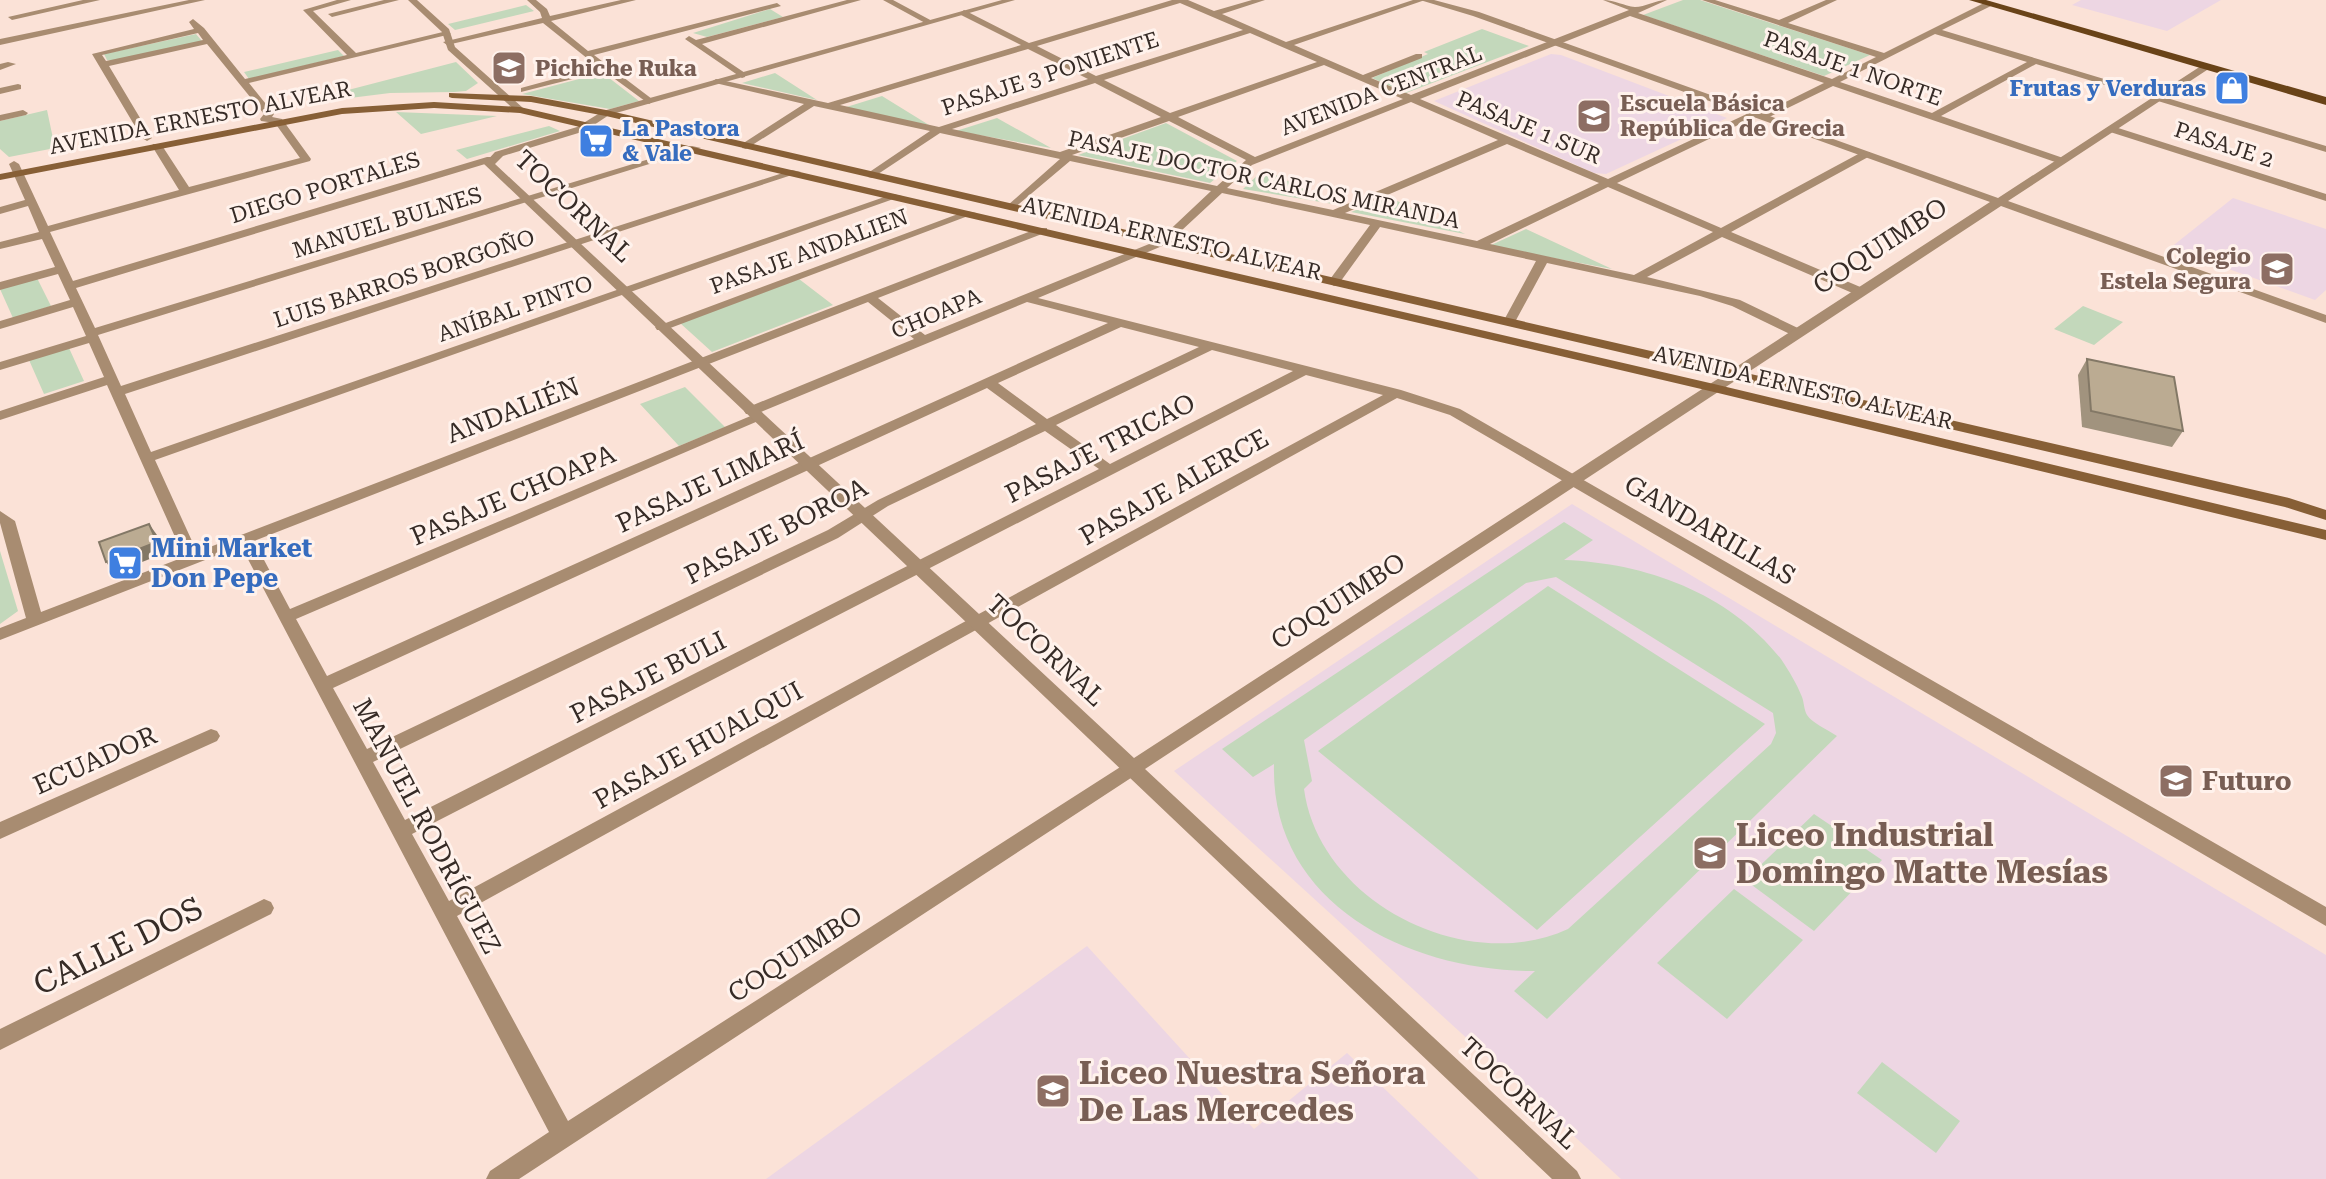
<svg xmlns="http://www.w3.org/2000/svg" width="2326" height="1179" font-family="'Roboto Serif',serif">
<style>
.education{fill:#edd6e3}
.green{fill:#c3d8bb;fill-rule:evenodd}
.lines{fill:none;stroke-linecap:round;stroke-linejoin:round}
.minor{fill:#a88c71;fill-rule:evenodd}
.tertiary{fill:#a88c71;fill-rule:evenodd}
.secondary{fill:#875f36;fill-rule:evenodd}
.primary{fill:#694318;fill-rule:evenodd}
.wall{fill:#a1937e}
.shaded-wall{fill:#837866}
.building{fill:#bbab92;stroke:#837866;stroke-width:2}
.labels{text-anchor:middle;stroke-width:6;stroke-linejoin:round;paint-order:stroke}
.far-education-label{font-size:22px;font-weight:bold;fill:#785e54;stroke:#fff2ec;text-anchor:start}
.far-street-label{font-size:22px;fill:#362b26;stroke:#fff2ec}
.far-shop-label{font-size:22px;font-weight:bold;fill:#366cbe;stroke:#fff2ec;text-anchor:end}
.street-label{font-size:26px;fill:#362b26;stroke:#fff2ec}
.shop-label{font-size:26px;font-weight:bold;fill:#366cbe;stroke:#fff2ec;text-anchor:start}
.education-label{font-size:26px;font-weight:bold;fill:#785e54;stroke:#fff2ec;text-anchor:start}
.near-education-label{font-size:32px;font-weight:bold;fill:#785e54;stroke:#fff2ec;text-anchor:start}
.near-street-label{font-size:32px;fill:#362b26;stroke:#fff2ec}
</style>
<rect width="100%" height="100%" fill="#fbe2d7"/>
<path class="education" d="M2081,0h140l-54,31 -95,-26z
M1551,54l10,1 166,63 -121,56 -12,-1 -160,-72z
M2233,198l93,31v61l-11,10 -145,-52z
M1572,504l754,451v224h-705l-447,-408z
M1087,946l167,183 93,-76 132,126h-713z"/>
<path class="green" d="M1683,0h17l170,55 -46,21 -181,-61z
M526,5l8,6 -79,19 -7,-6z
M770,9l13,8 -76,20 -14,-4z
M1482,29l47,17 -123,47 -34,-15 56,-24 -4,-2z
M196,34l6,7 -89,20 -6,-1 -3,-6z
M338,50l6,6 -95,23 -5,-7z
M456,62l22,21 -12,8 -12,1 -64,1 -56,7 -9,-4z
M775,73l42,27 -75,-17z
M598,74h6l35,27 -29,8 -88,-15z
M882,96l47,29 -89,-16z
M47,110l8,38 -46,9 -9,-8v-28z
M396,112l101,4 -76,18z
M997,118l54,30 -95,-17z
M1166,123l71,38 -27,22 -132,-28z
M549,126l11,5 -93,28 -11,-9z
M1264,169l69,35 -90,-15z
M1389,197l76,37 -114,-22z
M1526,229l86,40 -123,-23z
M37,278l14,28 -38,12 -13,-29z
M799,279l34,26 -121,47 -32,-29z
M2083,306l40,16 -29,23 -40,-16z
M69,348l15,33 -40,13 -15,-34z
M685,387l40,40 -46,19 -39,-42z
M1564,522l29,18 -29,20c82,3 165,33 217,99 8,12 16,25 21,38 2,5 2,13 5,18 5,8 21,15 30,21l-290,283 -33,-28 21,-20c-123,1 -265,-65 -261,-207l-21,13 -31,-28zM1556,577l217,136 3,20 -5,11 -203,185c-102,47 -249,-27 -264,-140l8,-8 -8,-41 222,-157z
M0,551l18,60 -18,13z
M1548,586l217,138 -228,206 -219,-179z
M1814,814l68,46 -68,71 -69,-51z
M1734,889l69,51 -76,79 -70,-56z
M1882,1062l78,59 -24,32 -79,-60z"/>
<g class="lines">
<path class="minor" d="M83,0h17l-88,20 -4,-3z
M189,0h16l-205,45v-6z
M337,0h14l-38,11 43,42 91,-22 4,3 -202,49 25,31 -2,3 10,2 29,40 -1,2 -260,71 23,49 414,-124h8v4l-419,127 19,40 597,-182 9,2 -603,187 23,51 671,-216 9,2 -676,222 26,58 742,-258 9,2 -747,264 42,92 842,-324h8v4l-169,66 47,37 234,-95 52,-49 -141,-30 -58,49 -6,-3 2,-2 52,-46 -120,-26 -68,45 -4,-1v-4l62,-42 -116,-25 -68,43 -4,-1v-4l62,-40 -93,-22 5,-3 112,24 193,-58 -60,-30 -1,-2 4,-3 65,33 143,-43h16l26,11 38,-11h13l-43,14 64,28 127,-42h12l-131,45 69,30 53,-21h6v4l-51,20 40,17 218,-85 -26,-10c12,0 21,6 32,7 10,0 21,-7 32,-7l-29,13 194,66 44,-22 -174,-57h13l64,20 47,-20h11l-49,23 96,30 104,-52 3,1v4l-49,24 384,116v6l-290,-88 -95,52 125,43v4h-8l-225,-77 -70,34 -5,-3 1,-2 65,-32 -194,-67 -210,83 188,80 143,-67h6v4l-140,67 104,45 141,-76h8v4l-139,76 134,57v6h-8l-135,-58 -75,40 93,23 62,30v6h-8l-62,-30 -32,-10 -153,-33 -32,59 -6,4 -6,-4 33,-61 -156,-34 -42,58 -4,1 -6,-4 42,-57 -148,-32 -55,51 -129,54 363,92 59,19 866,498v19l-876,-511 -53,-17 -940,518 111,205 557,-357 6,-2 6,2 3,5 -3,5 -618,405h-33l4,-8 59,-39 -308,-586 -241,94v-12l26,-10 -26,-95v-12l15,10 26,91 143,-55 -77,-172 -107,35v-9l104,-34 -15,-34 -89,27v-8l86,-26 -13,-29 -73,22v-8l70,-21 -12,-26 -58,16v-8l55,-15 -13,-28 -42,10v-7l39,-10 -11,-26 -28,8v-7l25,-7 -16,-36 5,-3 5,3 29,62 131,-36 -27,-44 1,-2h8l28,43 111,-29 -25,-35 -14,-2 -1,-2 4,-5 -57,-70 -98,22 43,72 -5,3 -5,-3 -50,-84 102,-25 -5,-7 4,-3 11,9 41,51 102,-24 -44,-45zM1180,3l63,27 -147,46 -59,-30zM198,33l5,7 -97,21 -4,-6zM1250,33l67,29 -147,51 -66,-33zM1935,34l92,28 -95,51 -92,-31zM1028,49l60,30 -149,48 -99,-22zM1324,65l79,34 -148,58 -77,-40zM1095,83l66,34 -101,35 -108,-23zM1411,102l87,38 -165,70 -106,-22 25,-23zM1169,121l77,39 -29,26 -145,-31zM1507,144l92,39 -122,58 -132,-28zM1608,187l105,45 -79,43 -144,-31zM868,302l46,37 -168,69 -2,3 2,3h10l271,-112 81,21 -781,353 -31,-57 469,-201 -7,-4 -5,1 -463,194 -36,-68zM1121,327l78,20 -152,72 -49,-36zM1212,350l81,21 -183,93 -54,-39zM1306,375l77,20 -934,506 -37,-67zM987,388l49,36 -158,76 -50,30 -461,219 -34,-61zM1045,431l54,38 -694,351 -32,-58 465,-224 50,-32z
M384,0h15l-67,17 -4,-3z
M527,0h9l11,9 3,7 71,-16h15l-85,21 37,30 189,-48 4,3 -187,49 58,44 2,2 -5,3 -45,-33 -83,21v-4l77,-21 -55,-44 -96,22 -4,-3 99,-24 -2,-6z
M847,0h14l-159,44 43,29v4l-3,1 -57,-39 4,-3 7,4z
M883,0h10l41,22 -7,2z
M8,62l8,2 -16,6v-6z
M18,84l3,1v4l-21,5v-6z
M23,110l5,3 -2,2 -26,6v-6z
M2107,127h8l211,67v7l-219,-70z
M966,211l10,2 -311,117h-8l-2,-3z
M211,729l6,2 3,5 -3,5 -217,98v-17z
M264,899l7,3 3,6 -3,6 -271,136v-21z"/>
<path class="tertiary" d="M408,0h9l32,29 6,18 68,61v4h-6l-69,-62 -6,-18z
M1002,0h13l-406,115 -24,16 -82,25 -8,8 639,594 856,-556 -517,-186 -53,-16h14l45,12 519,186 206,-134h6v4l-202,133 318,114v8l-325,-117 -856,563 432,402 4,8h-29l-1068,-1015 11,-12 82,-25 26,-16z"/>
<path class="secondary" d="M449,93l82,3 75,14 1683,388 37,12v10l-41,-13 -1679,-391 -75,-14 -79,-4 -3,-1z
M434,102l86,5 1194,277 612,146v10l-612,-148 -1194,-279 -86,-5 -92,6 -342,66v-6l342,-66z"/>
<path class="primary" d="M1969,0h17l340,97v8z"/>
</g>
<path class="wall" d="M2087,359l96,72 -11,16 -90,-20 -4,-52z"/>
<path class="shaded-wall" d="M149,524l8,11 8,18 -51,20 -8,-11z"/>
<path class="building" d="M2087,359l87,18 9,54 -92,-20z
M149,524l8,18 -51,20 -7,-20z"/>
<defs>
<symbol id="school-square" viewBox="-11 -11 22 22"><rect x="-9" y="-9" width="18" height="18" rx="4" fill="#8d6e63" stroke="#fff2ec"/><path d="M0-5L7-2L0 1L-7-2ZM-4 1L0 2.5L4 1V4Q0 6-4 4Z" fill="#fff"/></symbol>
<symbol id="shop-square" viewBox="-11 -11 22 22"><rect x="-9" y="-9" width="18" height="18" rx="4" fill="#3f7fe0" stroke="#fff2ec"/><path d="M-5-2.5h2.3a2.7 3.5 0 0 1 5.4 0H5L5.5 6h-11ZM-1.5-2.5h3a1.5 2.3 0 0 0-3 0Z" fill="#fff"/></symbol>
<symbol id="supermarket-square" viewBox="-11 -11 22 22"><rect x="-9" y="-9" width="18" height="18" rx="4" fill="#3f7fe0" stroke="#fff2ec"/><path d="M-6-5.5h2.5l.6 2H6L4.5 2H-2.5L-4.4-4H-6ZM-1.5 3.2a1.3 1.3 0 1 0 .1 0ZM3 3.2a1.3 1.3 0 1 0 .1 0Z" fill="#fff"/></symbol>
</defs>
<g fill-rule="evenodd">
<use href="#school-square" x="489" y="48" width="40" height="40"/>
<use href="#shop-square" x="2212" y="68" width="40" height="40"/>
<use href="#school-square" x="1574" y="96" width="40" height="40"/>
<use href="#supermarket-square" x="576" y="121" width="40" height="40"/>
<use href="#school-square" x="2257" y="249" width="40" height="40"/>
<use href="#supermarket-square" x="105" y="543" width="40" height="40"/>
<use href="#school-square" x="2156" y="761" width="40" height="40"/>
<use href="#school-square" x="1690" y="833" width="40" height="40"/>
<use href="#school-square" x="1033" y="1071" width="40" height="40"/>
</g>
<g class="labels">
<g class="far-education-label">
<text x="535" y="76">Pichiche Ruka</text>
<text x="1620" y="111">Escuela Básica<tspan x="1620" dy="25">República de Grecia</tspan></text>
<text x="2251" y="264" text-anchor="end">Colegio<tspan x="2251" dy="25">Estela Segura</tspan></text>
</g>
<g class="far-street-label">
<text transform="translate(1853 68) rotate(19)" y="8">PASAJE 1 NORTE</text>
<text transform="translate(1050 73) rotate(-18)" y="8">PASAJE 3 PONIENTE</text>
<text transform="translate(1381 90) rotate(-21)" y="8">AVENIDA CENTRAL</text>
<text transform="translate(200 117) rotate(-11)" y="8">AVENIDA ERNESTO ALVEAR</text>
<text transform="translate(1529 127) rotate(23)" y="8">PASAJE 1 SUR</text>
<text transform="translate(2224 144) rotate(18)" y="8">PASAJE 2</text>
<text transform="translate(1264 179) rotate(12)" y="8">PASAJE DOCTOR CARLOS MIRANDA</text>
<text transform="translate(325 187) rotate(-17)" y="8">DIEGO PORTALES</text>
<text transform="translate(387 222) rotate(-17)" y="8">MANUEL BULNES</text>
<text transform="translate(1172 238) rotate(13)" y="8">AVENIDA ERNESTO ALVEAR</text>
<text transform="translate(809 251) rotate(-20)" y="8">PASAJE ANDALIEN</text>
<text transform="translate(404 278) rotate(-18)" y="8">LUIS BARROS BORGOÑO</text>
<text transform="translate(515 308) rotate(-19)" y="8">ANÍBAL PINTO</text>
<text transform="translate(936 313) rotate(-23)" y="8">CHOAPA</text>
<text transform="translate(1803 387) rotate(13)" y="8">AVENIDA ERNESTO ALVEAR</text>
</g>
<g class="far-shop-label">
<text x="2206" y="96">Frutas y Verduras</text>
<text x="622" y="136" text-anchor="start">La Pastora<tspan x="622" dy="25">&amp; Vale</tspan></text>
</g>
<g class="street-label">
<text transform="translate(574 206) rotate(43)" y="9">TOCORNAL</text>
<text transform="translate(1880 246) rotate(-33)" y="9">COQUIMBO</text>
<text transform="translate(513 410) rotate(-21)" y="9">ANDALIÉN</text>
<text transform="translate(1100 448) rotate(-27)" y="9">PASAJE TRICAO</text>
<text transform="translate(710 482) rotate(-25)" y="9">PASAJE LIMARÍ</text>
<text transform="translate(1174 487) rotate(-29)" y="9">PASAJE ALERCE</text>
<text transform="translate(513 495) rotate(-23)" y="9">PASAJE CHOAPA</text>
<text transform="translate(1710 530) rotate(30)" y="9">GANDARILLAS</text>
<text transform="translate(776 531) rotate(-27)" y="9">PASAJE BOROA</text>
<text transform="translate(1338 601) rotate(-33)" y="9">COQUIMBO</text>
<text transform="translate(1046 650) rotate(43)" y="9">TOCORNAL</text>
<text transform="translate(648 677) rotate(-27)" y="9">PASAJE BULI</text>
<text transform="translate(698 745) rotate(-29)" y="9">PASAJE HUALQUI</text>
<text transform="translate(95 760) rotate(-24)" y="9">ECUADOR</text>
<text transform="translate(427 826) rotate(62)" y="9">MANUEL RODRÍGUEZ</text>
<text transform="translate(795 954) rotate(-33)" y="9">COQUIMBO</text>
<text transform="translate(1519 1093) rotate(43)" y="9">TOCORNAL</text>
</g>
<g class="shop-label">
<text x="151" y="557">Mini Market<tspan x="151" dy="30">Don Pepe</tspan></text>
</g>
<g class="education-label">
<text x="2202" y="790">Futuro</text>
</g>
<g class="near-education-label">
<text x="1736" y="846">Liceo Industrial<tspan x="1736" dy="37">Domingo Matte Mesías</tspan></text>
<text x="1079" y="1084">Liceo Nuestra Señora<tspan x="1079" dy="37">De Las Mercedes</tspan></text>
</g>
<g class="near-street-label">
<text transform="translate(118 946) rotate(-26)" y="11">CALLE DOS</text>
</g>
</g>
</svg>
